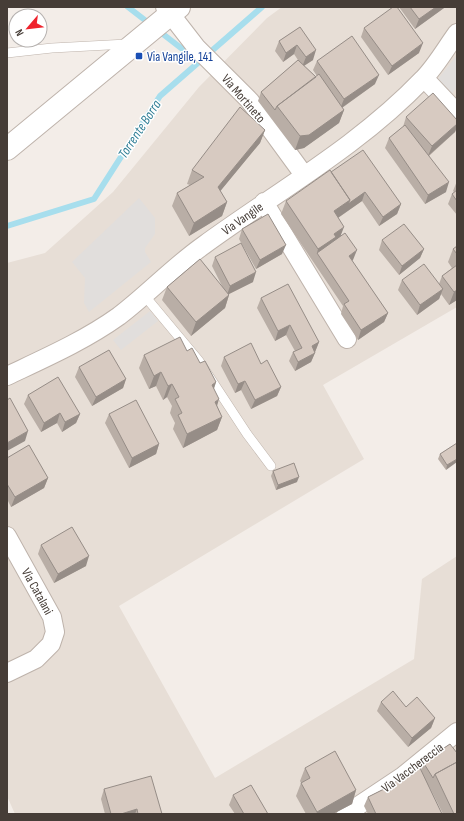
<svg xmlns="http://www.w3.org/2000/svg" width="464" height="821" font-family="'Sofia Sans Condensed',sans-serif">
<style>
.residential{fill:#e7ded6}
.parking{fill:#e1dedc}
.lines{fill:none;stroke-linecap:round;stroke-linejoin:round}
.stream{stroke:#a7deed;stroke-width:6}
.service-casing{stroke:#beb3ab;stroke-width:10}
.minor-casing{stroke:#beb3ab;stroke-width:20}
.tertiary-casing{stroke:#beb3ab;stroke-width:24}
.service{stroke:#fff;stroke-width:9}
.minor{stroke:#fff;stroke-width:18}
.tertiary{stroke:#fff;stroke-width:22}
.wall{fill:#b9aea6}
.shaded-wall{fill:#968d87}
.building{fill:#d7cac1;stroke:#968d87}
.transit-dot{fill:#1a4fb4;stroke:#fff;stroke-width:1.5}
.labels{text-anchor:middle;stroke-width:3;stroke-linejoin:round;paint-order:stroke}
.transit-label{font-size:13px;fill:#164399;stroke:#fff;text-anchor:start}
.street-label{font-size:13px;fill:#463d37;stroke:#fff}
.water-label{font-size:14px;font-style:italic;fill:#307f96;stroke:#fff}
</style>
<rect width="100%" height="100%" fill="#f3ede8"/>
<path class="residential" d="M282,7h175v300l-134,78 41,74 -245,147 96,172 199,-119 8,-80 35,-23v258h-442l-8,-18v-533l38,-10 68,-61 86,-105 68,-69z"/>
<path class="parking" d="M457,55v32l-6,8 -16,-12z
M139,198l16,20v16l-10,14v4l6,10 -62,50 -5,-9 1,-25 -13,-16z
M150,311l8,10 -37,29 -8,-10z"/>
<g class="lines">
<path class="stream" d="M128,7l71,55
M7,226l87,-27 66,-103 102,-89"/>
<defs>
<path id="service" d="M7,53l45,-5 75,-4
M144,295l55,66 48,73 24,32"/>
<path id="minor" d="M165,7l31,40 54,54 54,74
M424,78l33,35
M264,202l83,137
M7,376c38,-18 77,-35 112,-60 29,-22 55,-50 85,-71 74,-54 155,-99 219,-166 13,-13 23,-31 34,-46
M7,536l45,81 3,15 -4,12 -15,15 -29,14
M346,814l57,-38 54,-44"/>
<path id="tertiary" d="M7,149l172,-142"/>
</defs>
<use href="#service" class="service-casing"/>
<use href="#minor" class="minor-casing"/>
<use href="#tertiary" class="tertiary-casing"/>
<use href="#service" class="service"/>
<use href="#minor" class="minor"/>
<use href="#tertiary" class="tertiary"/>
</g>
<path class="wall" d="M399,7h45v1l-29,21z
M300,27l13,33 -9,6 12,11 1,-1 -4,-6 4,-9 58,23 -33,24 2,2 -5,13 -35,25 -9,2 -37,-49 3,-9 37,-32 -4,-6 -11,8 -8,-11 4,-10z
M364,28l55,25 -31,22 -27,-38z
M406,117l51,3v7l-2,5 -26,24 17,36 -21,12 -40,-56 4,-10 14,-11z
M265,130l-5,13 -40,48 7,11 -5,14 -33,20 -17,-30 5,-13 13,-8 -3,-1 5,-14z
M331,172l70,32 -4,10 -18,12 -17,-25 -24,17 3,18 12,24 -1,1 36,52 -4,9 -26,18 -17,-26 2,-8 -62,-92 5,-13z
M457,181v34l-9,-11 4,-10 2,-2 -1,-1z
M242,229l40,25 -26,15 -17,-30z
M382,240l42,9 -4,9 -21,17 -20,-25z
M457,246v54l-8,5 -8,-11 -2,5 -22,16 -19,-25 4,-10 37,4 3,-8 10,-8 -4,-6 5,-13z
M215,257l38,25 -24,12v1l-4,13 -34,28 -29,-36 5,-13 55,-1 -10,-20z
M261,298l58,44 -8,20 -16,9 -6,-10 4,-9 2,-1 -9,-16 -11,6 -18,-33z
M187,351l13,12 16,19 -2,7 3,17 5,11 -5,13 -34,18 -10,-19 2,-6 -5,-10 2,-7 -5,-9 -4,3 -7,-14 -7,3 -10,-21 5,-13z
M224,357l37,7 20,23 -4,9 -26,13 -10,-19 -6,3 -14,-27z
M79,367l47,12 -3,9 -31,18 -17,-29z
M28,395l52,19 -4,9 -14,9 -5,-9 -16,9 -17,-28z
M109,414l50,30 -3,10 -27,14 -24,-45z
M457,443l-11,27 -8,-11 2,-5z
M7,458l41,20 -4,10 -33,19 -4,-8z
M273,471l24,11 -21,8 -5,-14z
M41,545l45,21 -32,17 -16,-29z
M381,702l25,5 29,11 -4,10 -23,19 -31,-36z
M450,744l7,70h-14l-15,-30 14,30h-74l-4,-8 4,-9 53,-27 2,-8z
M305,768l51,22 -4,14 -19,10h-27l-10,-18 5,-13 -1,-2z
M104,789l58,25h-57l-4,-15z
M233,795l35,19h-33l-6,-9z"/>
<path class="shaded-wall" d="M436,7h8v1l-29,21 4,-10z
M423,43l-4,10 -31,22 4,-9z
M297,45l-3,9 -11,8 3,-9z
M316,50l-3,10 -11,7 4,-10z
M379,75l-4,9 -35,25 4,-10z
M344,110l-5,13 -35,25 -9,2 5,-14z
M457,124v3l-2,5 -27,24 4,-10z
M265,130l-5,13 -47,57 5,-13z
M449,182l-3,10 -21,12 3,-9z
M365,192l-3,9 -33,23 5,-13 16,-11z
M227,202l-5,14 -33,20 5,-13z
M401,204l-4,10 -18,12 4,-9z
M344,227l-5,13 -22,13 1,-4 16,-15z
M286,245l-4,9 -26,15 4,-9z
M424,249l-4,9 -21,17 3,-9z
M357,250l-4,10 -8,5 4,-9z
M256,272l-3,10 -26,13 3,-9z
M443,289l-4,10 -22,16 3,-10z
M457,290v10l-8,5 5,-13z
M229,295l-4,13 -34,28 5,-14z
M388,313l-4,9 -26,18 3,-10z
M290,325l-4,10 -11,6 3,-10z
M319,342l-4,10 -7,4 4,-10z
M315,353l-4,9 -16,9 3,-9z
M161,372l-5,14 -7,3 5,-13z
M126,379l-3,9 -31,18 4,-9z
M245,381l-4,9 -6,3 3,-9z
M216,382l-5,14 1,-11z
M172,384l-5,13 -4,3 5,-14z
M281,387l-4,9 -26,13 4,-9z
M219,399l-4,14v-11z
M60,413l-3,10 -16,9 3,-9z
M80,414l-4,9 -14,9 3,-10z
M222,417l-5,13 -34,18 4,-14z
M28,431l-3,10 -18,10v-8z
M159,444l-3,10 -27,14 3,-10z
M457,459v3l-11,8 1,-5z
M299,477l-2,5 -21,8 2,-5z
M48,478l-4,10 -33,19 4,-10z
M89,556l-3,10 -32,17 4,-9z
M435,718l-4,10 -23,19 4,-9z
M356,790l-4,14 -19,10h-17l1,-2z
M137,809l-2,5h-14z"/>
<path class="building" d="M393,7h4l26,36 -31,23 -28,-38z
M410,7h26l-17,12z
M300,27l16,23 -10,7 -9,-12 -11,8 -7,-12z
M352,36l27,39 -35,24 -27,-38z
M298,60l18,17 -39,29 -2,4 -14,-18z
M319,74l25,36 -35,25 -9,1 -23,-30z
M433,93l24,27v4l-25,22 -26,-29z
M240,107l25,23 -47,57 9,15 -33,21 -17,-30 27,-16 -12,-7z
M405,125l44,57 -21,13 -39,-57z
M363,150l38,54 -18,13 -18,-25 -17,12 2,-4 -19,-28z
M330,170l20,30 -16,11 10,16 -10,7 2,3 -18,12 -32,-48z
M457,190v11l-5,-7z
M268,214l18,31 -26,15 -18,-31z
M404,224l20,25 -22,17 -20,-26z
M345,233l12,17 -8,6 39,57 -27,17 -17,-26 5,-3 -32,-48z
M241,243l15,29 -26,14 -15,-29z
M457,246v8l-4,-5z
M200,259l29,36 -33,27 -29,-35z
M424,264l19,25 -23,16 -18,-25z
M457,265v25l-3,2 -12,-16z
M288,284l31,58 -7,4 3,7 -17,9 -5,-10 9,-4 -12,-23 -12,6 -17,-33z
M180,337l7,14 5,-3 8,15 5,-2 11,21 -4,3 7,14 -4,3 7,15 -35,17 -9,-19 4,-2 -7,-14 4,-2 -7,-13 -4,2 -7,-14 -7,4 -10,-21z
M251,343l10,21 6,-4 14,27 -26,13 -10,-19 -7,3 -14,-27z
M109,350l17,29 -30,18 -17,-30z
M58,377l22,37 -15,8 -5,-9 -16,10 -16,-28z
M10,398l18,33 -21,12v-43z
M136,400l23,44 -27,14 -23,-44z
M457,443v16l-10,6 -7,-11z
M29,445l19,33 -33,19 -8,-13v-26z
M294,463l5,14 -21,8 -5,-14z
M72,527l17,29 -31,18 -17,-29z
M393,691l13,16 11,-10 18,21 -23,20 -31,-36z
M450,744l7,9v9l-22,12 -2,4 -10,-16z
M335,751l21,39 -39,22 -16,-29 9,-5 -5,-10z
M457,762v52h-3l-19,-40z
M419,766l23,48h-66l-8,-17 20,-10z
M151,776l11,38h-24l-1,-5 -16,5h-10l-7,-25z
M251,785l17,29h-24l-11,-19z"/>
<rect class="transit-dot" x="135" y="52" width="8" height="8" rx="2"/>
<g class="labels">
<g class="transit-label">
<text x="147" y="61">Via Vangile, 141</text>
</g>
<g class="street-label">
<text transform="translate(244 98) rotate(49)" y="5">Via Mortineto</text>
<text transform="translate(242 218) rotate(-35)" y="5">Via Vangile</text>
<text transform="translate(38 591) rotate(61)" y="5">Via Catalani</text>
<text transform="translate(412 767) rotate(-37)" y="5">Via Vacchereccia</text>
</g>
<g class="water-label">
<text transform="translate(139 129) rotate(-57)" y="5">Torrente Borra</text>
</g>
</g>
<rect width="464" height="821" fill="none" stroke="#463d37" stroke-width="16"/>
<g transform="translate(28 28) rotate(242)"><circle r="19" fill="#ffffff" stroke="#b5b1af"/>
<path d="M0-3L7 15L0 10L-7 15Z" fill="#ef232d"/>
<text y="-6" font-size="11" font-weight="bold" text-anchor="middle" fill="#463d37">N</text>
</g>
</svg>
